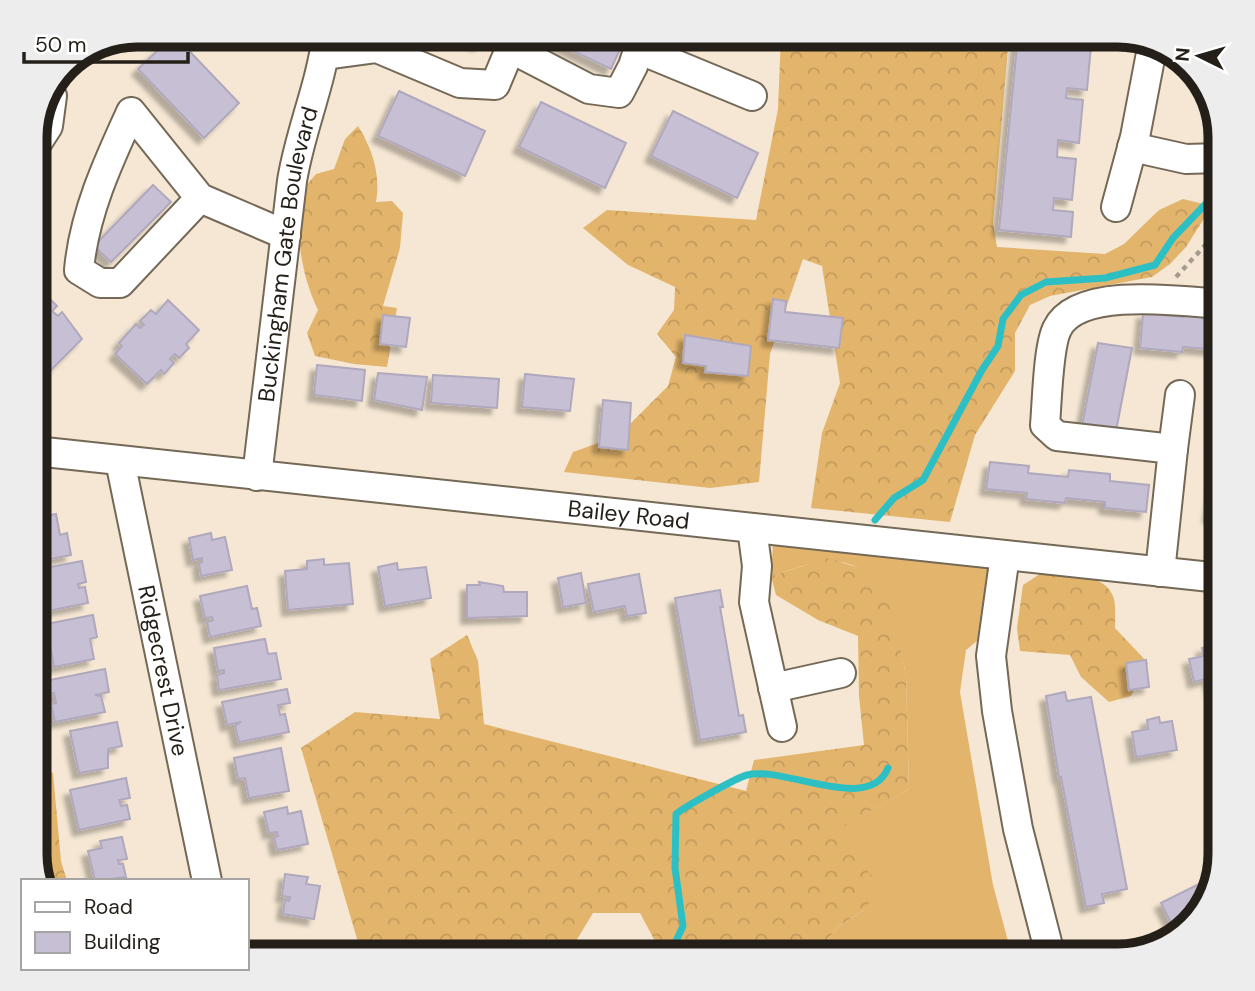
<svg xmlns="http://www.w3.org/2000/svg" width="1255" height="991" font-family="'DM Sans',sans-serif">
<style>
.grass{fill:#e3b56c}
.forest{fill:url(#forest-crowns)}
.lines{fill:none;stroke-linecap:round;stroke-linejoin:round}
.stream{stroke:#2cc0c5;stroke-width:7}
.building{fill:#c7bfd4;stroke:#b0a8bd;stroke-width:2;filter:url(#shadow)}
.minor-casing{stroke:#746856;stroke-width:32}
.path{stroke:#a59b8c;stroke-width:4.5;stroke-dasharray:5 5;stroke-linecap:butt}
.minor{stroke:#fff;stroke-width:28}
.labels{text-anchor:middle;stroke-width:7;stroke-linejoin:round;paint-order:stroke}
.street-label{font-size:23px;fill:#241f18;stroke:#fff}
.rim{fill:none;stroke:#241f18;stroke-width:9}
</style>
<defs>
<pattern id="forest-crowns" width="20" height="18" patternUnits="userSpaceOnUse" patternTransform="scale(1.75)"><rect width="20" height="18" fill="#e3b56c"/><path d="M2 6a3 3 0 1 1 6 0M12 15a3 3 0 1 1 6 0" fill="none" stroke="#c39b5d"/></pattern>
<filter id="shadow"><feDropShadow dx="-6" dy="6" stdDeviation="2" flood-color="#0004"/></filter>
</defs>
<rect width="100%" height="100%" fill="#f5e7d3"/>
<path class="grass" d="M773,543l217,25 -6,67 -18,15 -6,42 33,193 19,71h-180l-6,-14 13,-16 25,-16 -33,-77 78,-44 -3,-114 -20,-90c-50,-35 -60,-26 -115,-9z"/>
<path class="forest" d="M781,35h228l-16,188 4,24 108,7 19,-10 35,-34 24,-11 29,7 -26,41 -16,17 -18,13 -102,19 -20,9 -15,28v38l-40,64 -25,87 -139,-14 11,-75 18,-50 -18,-117 -19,-7 -33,95 -11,128 -49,6 -146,-16 9,-20 45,-16 50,-50 8,-29 -19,-23 17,-24 1,-23 -47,-22 -45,-37 24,-18 149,10 22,-111z
M358,126c14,22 23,49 18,76l16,-1 11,12 -3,35 -17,58 14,2 -10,59 -33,-3 -39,-8 -8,-23 11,-23c-18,-38 -21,-74 -20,-115l18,-21 18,-5 11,-30z
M828,558l37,12 22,15 19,90 3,114 -77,44 49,53 -17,24 -25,16 -13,16 6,14h-169l-23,-43h-47l-26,43h-205l-61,-208 54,-36 85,7 -10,-60 37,-24 11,26 6,63 262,67 8,-31 110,-15 -5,-49 -1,-60 -40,-16 -42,-25 -5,-19z
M1043,572c22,2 65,1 71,27 2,9 1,20 1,29l33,35 -17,33 -22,6 -28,-25 -11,-22 -50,-4 -3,-23 6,-43z
M35,763l18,10 8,88 6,20h-22l-10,-21z"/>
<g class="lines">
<path class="stream" d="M1217,142v-16
M875,520l19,-22 29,-18 59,-110 16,-24 5,-27 18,-24 25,-13 59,-4 50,-13 18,-27 47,-49
M669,956l14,-30 -8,-58 1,-54c10,-8 60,-36 71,-39 36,-10 122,40 141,-7"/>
</g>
<path class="building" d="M174,35l65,68 -35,35 -66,-69z
M456,35h27l-4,10z
M539,35h57l25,12 -10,22z
M1018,35h54l-1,8 20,3 -4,44 -20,-2 -1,10 17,2 -4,43 -21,-3 -1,17 19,2 -4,41 -18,-2 -1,12 20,2 -2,25 -72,-7z
M399,91l86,40 -20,45 -87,-40z
M541,102l85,41 -21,45 -86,-41z
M673,111l85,42 -21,45 -86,-42z
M153,185l18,17 -60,60 -17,-16z
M35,291l9,9 3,-4 10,10 -5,5 6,5 4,-4 20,27 -32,32 -11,-12 -4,2z
M773,299l13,2 -1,11 58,6 -4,30 -71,-8z
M168,300l31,30 -13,14 3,4 -10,10 -4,-4 -5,5 4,4 -10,11 -3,-4 -14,14 -32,-30 7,-8 -3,-3 17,-19 4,4 4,-3 -4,-4 11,-11 5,4z
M1185,312l35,4v34l-37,-3 -1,5 -42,-4 3,-35 41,4z
M383,315l27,3 -4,29 -26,-3z
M685,335l66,11 -3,30 -43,-4 1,-6 -23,-3z
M1098,343l34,5 -16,83 -34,-5z
M317,365l48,5 -3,31 -48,-6z
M378,373l49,4 -5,33 -48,-10z
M525,374l49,5 -4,32 -48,-4z
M433,375l66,4 -2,29 -66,-5z
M603,400l28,3 -3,47 -29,-3z
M1220,449v69l-11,-1z
M990,462l39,4 -1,7 40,4 1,-7 41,4v7l39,4 -3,27 -41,-4v-6l-39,-4 -1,5 -39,-4 1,-6 -41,-4z
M56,514l4,21 7,-2 4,22 -36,7v-44z
M211,533l1,7 13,-3 7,33 -31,6 -2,-13 3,-1v-4l-9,2 -4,-22z
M324,559v6l25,-2 4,41 -65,6 -3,-39 22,-2v-8z
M82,561l4,21 -8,2 1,4 6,-1 3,16 -50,10 -3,-43z
M397,563l1,7 28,-3 5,31 -46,8 -7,-39z
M581,573l5,30 -23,4 -5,-29z
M639,574l7,39 -19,3 -2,-10 -31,6 -6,-28z
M479,582l24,4 1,6h23v24l-60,2v-33h13z
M247,586l5,23 5,-1 4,18 -51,11 -3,-15 6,-2 -1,-3 -7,1 -5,-22z
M720,590l3,17h-3l19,109 4,-1 3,17 -46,8 -25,-142z
M93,615l4,22 -7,2 4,20 -40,8 -8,-43z
M265,639l3,15 8,-1 5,26 -62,11 -2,-15 7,-2v-3l-6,1 -4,-23z
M1216,645l4,3v40l-8,2 -3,-12 -15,4 -5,-23 15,-3 -2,-8z
M1146,660l3,27 -20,3 -3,-27z
M105,669l4,23 -14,3 6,1 4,16 -50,10 -4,-18 5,-1 -2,-10 -12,3 -2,-14z
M287,689l3,14 -12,2 2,10 5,-1 4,18 -50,10 -4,-16 6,-4 -14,3 -5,-23z
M1065,692l2,9 24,-4 36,192 -25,5 2,9 -18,4 -25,-130 -2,1 -13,-82z
M1159,717l1,6 12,-2 5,29 -41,7 -4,-25 16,-3 -1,-9z
M117,722l5,24 -14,3v19l-29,5 -9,-42z
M281,748l8,43 -40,7 -4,-20 -7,1 -4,-21z
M126,778l4,20 -11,2 2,6 6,-1 3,14 -51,11 -9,-40z
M287,807l1,7 13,-3 7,33 -31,6 -3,-13 4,-1 -1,-4 -8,1 -5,-21z
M122,837l5,22 -9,1 1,4h4l3,13 -31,4 -7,-30 14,-3 -2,-7z
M285,874l23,3 -2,7 14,2 -6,33 -31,-5 2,-14 4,1 1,-4 -8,-1z
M1211,878l-16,43 -19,12 -15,-30z
M256,941l8,15h-17v-10z
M299,944l6,12h-34l16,-9 1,3z"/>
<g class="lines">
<defs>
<g id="minor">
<path d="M510,48l79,41 30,4 14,-27 10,-31"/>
<path d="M638,49l114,47"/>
<path d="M325,55l52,-7 83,35 35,2 21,-50"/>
<path d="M35,146l13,-20 4,-30"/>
<path d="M1132,147l54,12 34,-1"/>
<path d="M200,198l-69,-86c-23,50 -47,102 -52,158l21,13h20l80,-85 86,37"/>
<path d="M1116,207l19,-70 17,-89"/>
<path d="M1173,449l7,-54"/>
<path id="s1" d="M35,451l1185,127"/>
<path id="s2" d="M120,461l87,420"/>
<path id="s3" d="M257,476l35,-295c8,-50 29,-96 35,-146"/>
<path d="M752,528l5,38 -3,36 28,125"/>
<path d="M1005,555l-14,101 6,55 21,118 31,121"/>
<path d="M1160,572l13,-123 -116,-13 -12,-11c2,-23 3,-78 12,-96 20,-43 125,-28 163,-25"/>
<path d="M773,688l68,-15"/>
</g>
</defs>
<use href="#minor" class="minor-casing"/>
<path class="path" d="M1176,277l44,-48"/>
<use href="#minor" class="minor"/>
</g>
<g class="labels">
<g class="street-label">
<text dy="8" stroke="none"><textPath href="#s3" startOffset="224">Buckingham Gate Boulevard</textPath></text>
<text dy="8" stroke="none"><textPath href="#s1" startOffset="597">Bailey Road</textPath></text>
<text dy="8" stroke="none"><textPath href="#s2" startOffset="214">Ridgecrest Drive</textPath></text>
</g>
</g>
<path d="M0 0H1255V991H0ZM137 47H1118A90 90 0 0 1 1208 137V854A90 90 0 0 1 1118 944H137A90 90 0 0 1 47 854V137A90 90 0 0 1 137 47Z" fill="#ededed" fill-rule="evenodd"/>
<path class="rim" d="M137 47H1118A90 90 0 0 1 1208 137V854A90 90 0 0 1 1118 944H137A90 90 0 0 1 47 854V137A90 90 0 0 1 137 47Z"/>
<rect x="21" y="879" width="228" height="91" fill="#ffffff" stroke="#a7a5a3" stroke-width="2"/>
<rect x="35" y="902" width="35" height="10" fill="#ffffff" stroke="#a7a5a3" stroke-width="2"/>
<text x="84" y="914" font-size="21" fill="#241f18">Road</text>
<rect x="35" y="932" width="35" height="21" fill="#c7bfd4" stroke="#a7a5a3" stroke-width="2"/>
<text x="84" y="949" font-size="21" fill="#241f18">Building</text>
<g transform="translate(1199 56) rotate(275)" stroke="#ffffff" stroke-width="5" paint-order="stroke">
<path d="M0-5L12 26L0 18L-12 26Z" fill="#241f18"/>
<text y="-10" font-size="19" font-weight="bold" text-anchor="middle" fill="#241f18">N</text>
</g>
<path d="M24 52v10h164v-10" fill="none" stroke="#241f18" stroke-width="3.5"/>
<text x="35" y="52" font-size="21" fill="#241f18" stroke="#ffffff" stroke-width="5" paint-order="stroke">50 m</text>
</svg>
